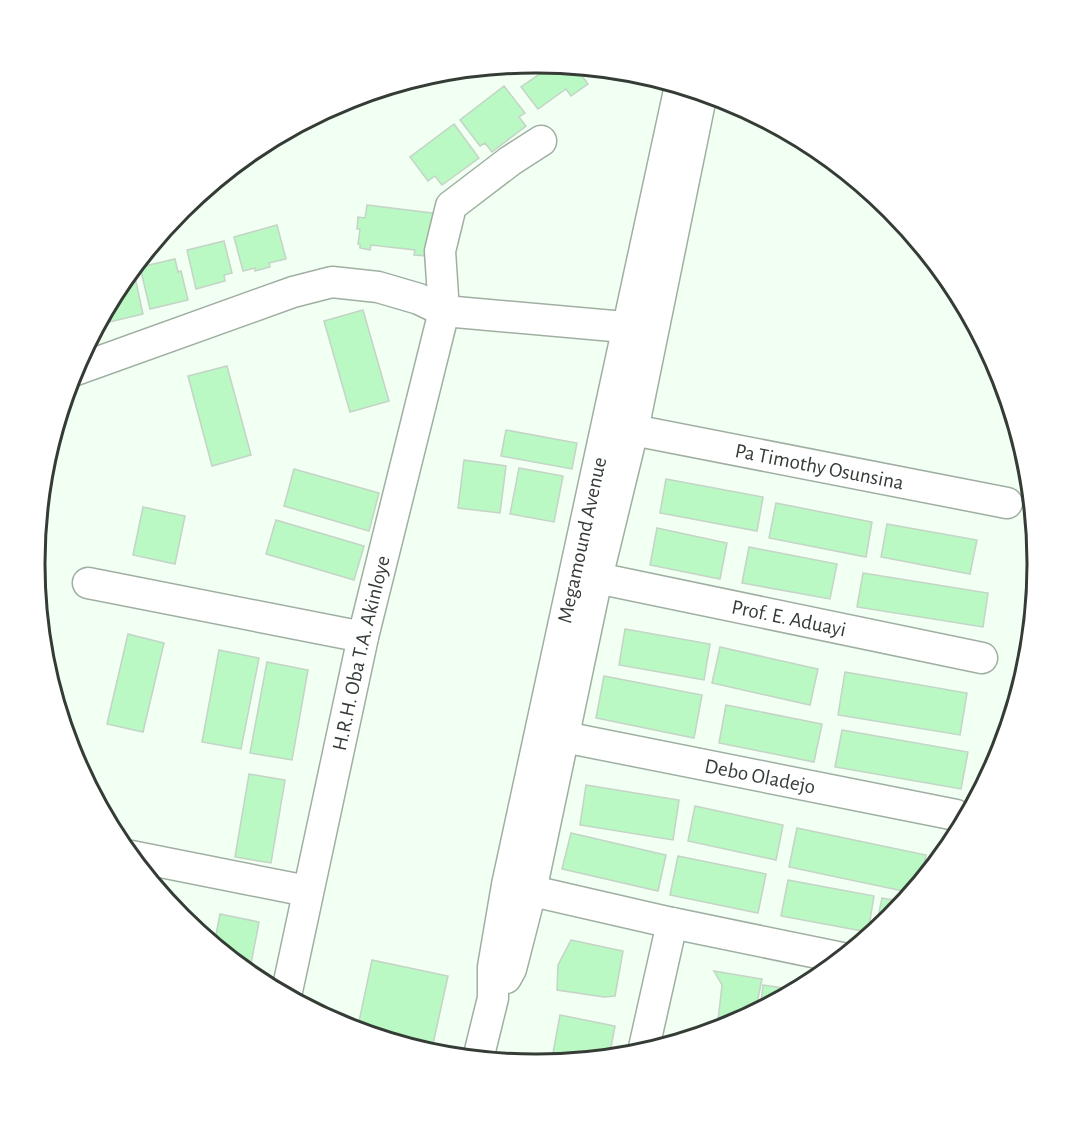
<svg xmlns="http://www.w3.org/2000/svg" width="1072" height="1127" font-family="'Alegreya Sans',sans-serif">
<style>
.building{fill:#baf8c4;stroke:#c4d4c6;stroke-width:1.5}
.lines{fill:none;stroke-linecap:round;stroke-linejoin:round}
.minor-casing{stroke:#a0afa2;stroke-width:33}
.minor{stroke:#fff;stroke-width:30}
.labels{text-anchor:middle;stroke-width:5;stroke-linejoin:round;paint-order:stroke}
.street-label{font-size:21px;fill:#353c36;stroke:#fff}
.rim{fill:none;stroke:#353c36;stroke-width:3}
</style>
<rect width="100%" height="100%" fill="#f2fff3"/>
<path class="building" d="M554,64l21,2 13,18 -17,12 -5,-7 -28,20 -17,-22z
M504,86l21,27 -6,4 7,9 -34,26 -7,-9 -5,3 -20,-26z
M454,124l25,34 -37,27 -7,-9 -7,5 -18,-24z
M367,205l73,9 -13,42 -13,-1 1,-5 -44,-5 -1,5 -10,-2v-4h-2l2,-15h-3l1,-12 7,1z
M277,225l9,34 -17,4 1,4 -15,4v-3l-12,3 -9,-34z
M224,241l8,32 -8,2 1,6 -29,8 -9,-39z
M175,259l3,13 3,-1 7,29 -38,9 -10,-42z
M133,268l10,46 -38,9 -2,-9 16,-29z
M363,310l26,91 -39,11 -26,-91z
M227,366l24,89 -39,11 -24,-90z
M506,430l71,13 -5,26 -71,-13z
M464,460l42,6 -6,47 -42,-5z
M519,468l44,8 -9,46 -44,-8z
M294,469l85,24 -10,38 -85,-25z
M666,479l97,18 -6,34 -97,-18z
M776,503l96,19 -6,35 -97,-19z
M143,507l42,9 -10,48 -42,-9z
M276,520l88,26 -10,34 -88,-26z
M887,524l90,16 -7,34 -89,-17z
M657,528l70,15 -7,36 -70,-14z
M749,547l88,17 -7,35 -88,-16z
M863,573l125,20 -5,34 -126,-20z
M625,629l85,15 -6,36 -85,-15z
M128,634l36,9 -21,89 -36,-8z
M720,647l98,22 -8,36 -98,-22z
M219,650l40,8 -18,91 -39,-7z
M267,662l41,8 -16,90 -42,-7z
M845,672l122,21 -7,42 -122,-20z
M604,676l98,19 -8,43 -98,-20z
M726,705l96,19 -8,38 -95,-19z
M842,730l126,22 -7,37 -126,-22z
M249,774l36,6 -14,83 -36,-6z
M586,785l93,15 -6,40 -93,-15z
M695,806l88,19 -7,35 -88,-19z
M797,828l129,27 -5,26 -9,12 -123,-26z
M571,833l95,22 -8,36 -96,-22z
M678,856l88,18 -8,39 -88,-18z
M788,880l86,16 -6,36 -87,-16z
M882,898l22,4 -14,16 -15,13z
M220,914l39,8 -10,52 -35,-29z
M571,940l52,11 -8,45 -11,1 -47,-7 1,-25z
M372,960l76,16 -17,77 -74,-22z
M714,971l48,8 -7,34 -27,14 -25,7 1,-7 14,-7 4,-35z
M763,985l34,5 -37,20z
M560,1015l55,11 -6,32 -58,6z"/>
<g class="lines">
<defs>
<g id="minor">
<path d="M73,371l220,-79 39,-10 46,5 41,12 25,12 203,18"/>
<path id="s1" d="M633,430l374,73"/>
<path id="s2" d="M597,578l385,80"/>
<path d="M88,583l275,54"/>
<path id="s3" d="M564,737l392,78"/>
<path d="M131,856l176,35"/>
<path d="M511,886l161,37 170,35"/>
<path d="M506,978l5,-9 20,-78 66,-313 36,-148 69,-338"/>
<path id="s4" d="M286,996l77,-359 81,-326 -4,-60 11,-45 59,-45 31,-20"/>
<path d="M643,1052l29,-129"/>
<path id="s5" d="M478,1059l15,-61v-31l14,-82 173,-799"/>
</g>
</defs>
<use href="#minor" class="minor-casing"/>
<use href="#minor" class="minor"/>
</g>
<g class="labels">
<g class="street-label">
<text dy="7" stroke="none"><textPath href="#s1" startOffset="190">Pa Timothy Osunsina</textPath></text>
<text dy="7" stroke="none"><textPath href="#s5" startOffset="530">Megamound Avenue</textPath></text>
<text dy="7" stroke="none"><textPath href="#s2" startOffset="196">Prof. E. Aduayi</textPath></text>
<text dy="7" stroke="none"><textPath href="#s4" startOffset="351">H.R.H. Oba T.A. Akinloye</textPath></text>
<text dy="7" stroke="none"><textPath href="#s3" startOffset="200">Debo Oladejo</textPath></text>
</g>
</g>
<path d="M0 0H1072V1127H0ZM535 73H537A490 490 0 0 1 1027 563V564A490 490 0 0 1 537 1054H535A490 490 0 0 1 45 564V563A490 490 0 0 1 535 73Z" fill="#fff" fill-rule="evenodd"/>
<path class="rim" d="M535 73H537A490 490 0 0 1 1027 563V564A490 490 0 0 1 537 1054H535A490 490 0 0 1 45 564V563A490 490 0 0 1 535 73Z"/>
</svg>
